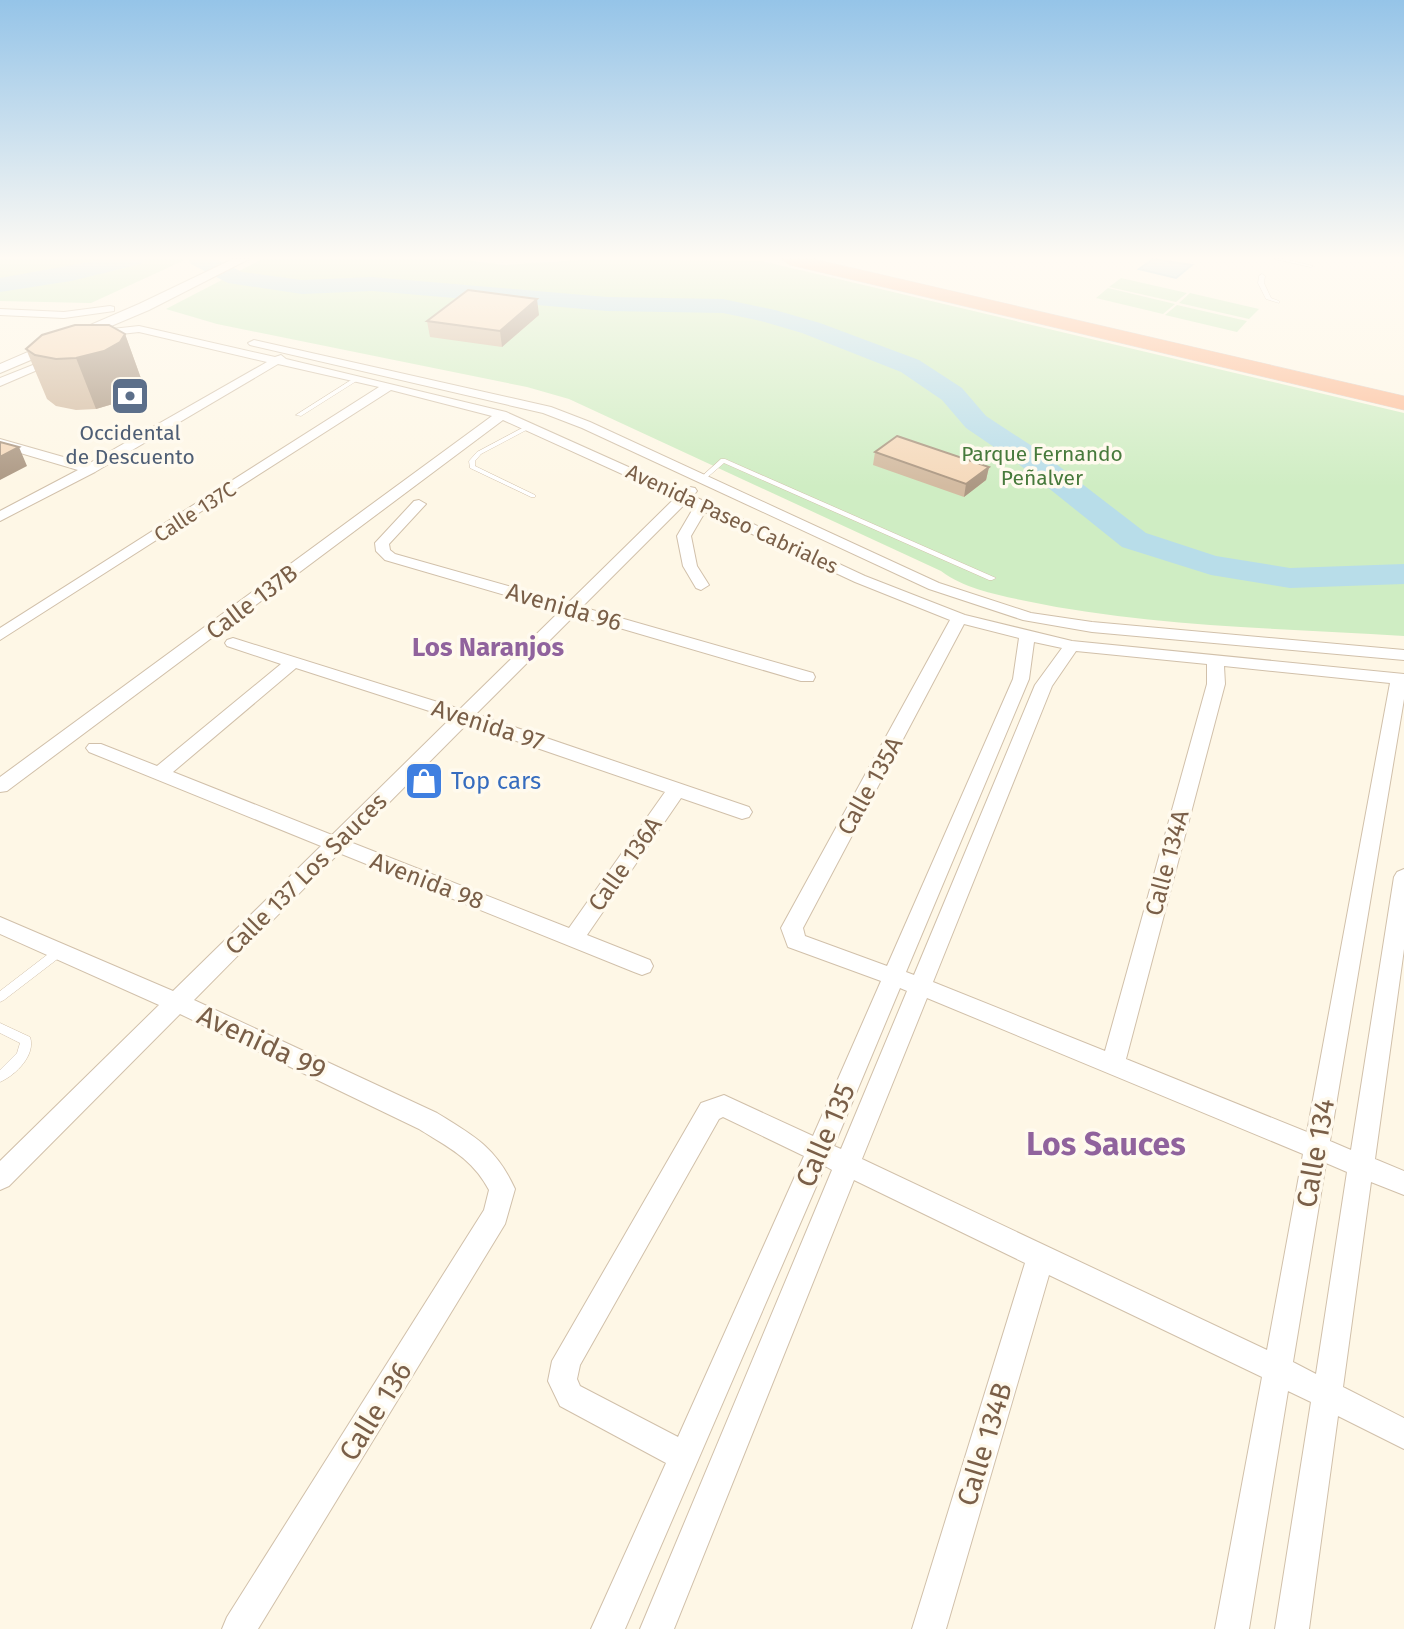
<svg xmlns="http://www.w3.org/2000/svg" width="1404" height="1629" font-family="'Fira Sans',sans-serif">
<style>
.green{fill:#cfedc3}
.water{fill:#b8dde9;stroke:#9eccdc;stroke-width:2}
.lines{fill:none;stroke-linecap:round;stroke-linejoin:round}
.river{fill:#b8dde9;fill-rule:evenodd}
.service-casing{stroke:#d1c0aa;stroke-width:1}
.minor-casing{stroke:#d1c0aa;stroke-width:2}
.tertiary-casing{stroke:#d1c0aa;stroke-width:2}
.motorway-casing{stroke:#dcd5cf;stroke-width:1}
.service{fill:#fff;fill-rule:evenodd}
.minor{fill:#fff;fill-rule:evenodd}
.tertiary{fill:#fff;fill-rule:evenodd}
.motorway{fill:#fcbd98;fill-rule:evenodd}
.wall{fill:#d3bba1}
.shaded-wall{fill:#ac9883}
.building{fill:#f5d9bb;stroke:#ac9883;stroke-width:2}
.labels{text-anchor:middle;stroke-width:7;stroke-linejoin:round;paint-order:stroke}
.far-service-label{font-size:21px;fill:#4e5e75;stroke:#fffaee}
.far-park-label{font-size:21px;fill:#477a3c;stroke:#fffaee}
.far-street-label{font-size:21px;fill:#7a5f48;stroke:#fffaee}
.street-label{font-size:24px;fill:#7a5f48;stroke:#fffaee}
.shop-label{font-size:24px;fill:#366cbe;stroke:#fffaee;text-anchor:start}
.neighbourhood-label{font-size:26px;font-weight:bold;fill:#90639d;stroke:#fffaee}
.near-street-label{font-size:28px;fill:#7a5f48;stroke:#fffaee}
.near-neighbourhood-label{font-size:32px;font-weight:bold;fill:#90639d;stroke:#fffaee}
</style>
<rect width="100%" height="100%" fill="#fef7e6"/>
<path class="green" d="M0,259h187l-96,44 -91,-2z
M262,259h195l48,6 89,-6 168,2 642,152v223c-126,-8 -254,-9 -378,-35 -28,-6 -61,-12 -85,-30l-372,-172 -42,-12 -310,-63 -51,-15z
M1121,278l66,15 -11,9 -67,-15z
M1108,288l67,16 -12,10 -67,-16z
M1190,293l69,16 -10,10 -70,-16z
M1177,305l70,16 -10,11 -72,-17z"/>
<path class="water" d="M1153,259l39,6 -16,13 -37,-9z"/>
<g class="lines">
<path class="river" d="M105,259h39l-3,5 -70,17 -71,11v-14z
M188,259h28l26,13 60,8 70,-3 235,20 116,2 52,11 45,13 99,37 43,28 24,28 52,34 108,83 70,23 74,12 114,-4v20l-114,4 -79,-13 -89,-28 -106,-85 -50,-34 -24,-28 -41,-28 -99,-39 -41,-12 -38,-8 -116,-2 -235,-20 -70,3 -74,-11 -37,-19z"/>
<defs>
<path id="service" d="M1275,259h9l29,7 -2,1z
M1262,274l3,2 -1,7 7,15 8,3v2l-13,-4 -8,-16 1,-7z
M356,377l3,2 -1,1 -57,36 -5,-1z
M530,424l3,2 -1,1 -51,27 -6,7v5l60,29v2h-4l-61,-29 -1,-7 8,-9z
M721,459h4l271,119 -4,2h-3l-265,-117 -21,18h-4v-2z
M60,947l4,1 1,3 -1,3 -60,46 -4,2v-11l56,-43z
M0,1023l30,14c6,18 -14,38 -30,45v-12l17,-17 3,-10 -20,-10z"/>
<path id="minor" d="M110,306l4,1v4l-50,7 -64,-3v-6l64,3z
M139,326l136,31 6,-2 5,4 220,53 176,79 8,-4 5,1 2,3 -4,5 172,80 100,39 107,26 332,33v25l-74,442 21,9 43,-273 3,-5 7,-3v80l-29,210 29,12v24l-33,-13 -28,205 61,31v31l-66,-33 -29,213h-34l36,-227 -23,-11 -39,238h-34l47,-252 -213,-102 -103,354h-34l113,-366 -171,-83 -180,449h-34l192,-459 -7,-4 -200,463h-34l75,-166 -106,-57 -12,-25 4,-20 149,-258 23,-8 89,41 68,-155 -93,-34 -7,-19 169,-308 -95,-38 -150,-70 -14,24 6,30 12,19 -8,5 -5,-2 -13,-22 -6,-30 17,-29 -8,-4 -104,104 231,66 2,4 -2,4h-12l-226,-66 -99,99 273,93 3,5 -3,5 -7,2 -61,-21 -94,137 63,25 3,6 -3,6 -8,3 -8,-3 -295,-119 -145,147 243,113c37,23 59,34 78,76l-10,35 -247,405h-36l5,-12 257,-407 5,-20c-17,-32 -40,-42 -70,-61l-239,-115 -171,172 -9,4v-29l159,-156 -159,-71v-17l173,74 148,-145 -232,-94 -3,-4 3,-4h12l56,22 124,-102 -54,-18 -2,-3 2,-3 6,-2 227,71 100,-98 -175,-51 -9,-9 -1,-8 39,-42 5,-1 7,4 -37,40 1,6 5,4 173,49 107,-105 -172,-78 -496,371 -7,1v-15l492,-361 -101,-26 -391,250v-12l379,-241 -101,-23 -183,108 -95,49v-10l78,-41 -78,-23v-8l88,25 179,-102 -128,-30 -45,5 -6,-3 6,-3zM964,624l55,14 -6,41 -126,287 -82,-30 -2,-8zM1034,642l28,6 -27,37 -121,290 -8,-3 123,-293zM1076,651l131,13v20l-102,367 -172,-69 119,-296zM1224,666l166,17 -83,449 -181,-73 99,-375zM296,668l155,50 -119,117 -159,-63zM467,724l198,68 -96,136 -219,-86zM900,988l7,3 -66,158 -7,-3zM927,998l376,156 -36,196 -405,-191zM723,1117l81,39 -126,281 -98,-51 -3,-7 3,-14 139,-246zM1326,1163l21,9 -31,202 -23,-12z
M254,340l297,67 39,15 349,161 92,30 61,9 312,28v10l-312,-28 -69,-12 -94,-31 -347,-161 -39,-15 -293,-68 -2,-2z
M53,357l10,2 -63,27v-8z"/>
<path id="tertiary" d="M233,259h16l-100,51 -149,63v-9l139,-60z"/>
<path id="motorway" d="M781,259h33l590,137v14l-614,-145z"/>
</defs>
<use href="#service" class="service-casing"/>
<use href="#minor" class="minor-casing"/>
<use href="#tertiary" class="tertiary-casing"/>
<use href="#motorway" class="motorway-casing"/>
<use href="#service" class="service"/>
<use href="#minor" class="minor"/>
<use href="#tertiary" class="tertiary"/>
<use href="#motorway" class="motorway"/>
</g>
<path class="wall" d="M539,315l-37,32 -72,-10 -3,-16z
M125,334l18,50 -5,8 -15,9 -27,8 -20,1 -20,-4 -9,-7 -21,-50z
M875,452l114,15 -3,13 -22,17 -91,-32z"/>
<path class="shaded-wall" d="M537,299l2,16 -37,32 -2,-16z
M125,334l18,50 -5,8 -15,9 -27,8 -20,-51z
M19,447l8,19 -27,14v-23z
M989,467l-3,13 -22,17 2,-13z"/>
<path class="building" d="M468,290l69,9 -37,32 -73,-10z
M75,325h34l16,9 -5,8 -16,9 -28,7 -20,1 -21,-4 -9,-6 16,-14z
M897,436l92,31 -23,17 -91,-32z
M0,442l19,5 -19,10z"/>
<linearGradient id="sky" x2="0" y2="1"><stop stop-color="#95c4e8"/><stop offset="0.53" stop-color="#fffbf4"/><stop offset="1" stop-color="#fffbf4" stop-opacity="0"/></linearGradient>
<rect width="1404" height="487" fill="url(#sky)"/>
<defs>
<symbol id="bank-square" viewBox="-11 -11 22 22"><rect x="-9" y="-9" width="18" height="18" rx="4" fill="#5c6f8a" stroke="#fffaee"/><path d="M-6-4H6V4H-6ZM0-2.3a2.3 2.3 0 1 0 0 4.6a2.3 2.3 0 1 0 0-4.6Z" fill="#fff"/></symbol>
<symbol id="shop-square" viewBox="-11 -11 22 22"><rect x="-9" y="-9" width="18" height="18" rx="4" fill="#3f7fe0" stroke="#fffaee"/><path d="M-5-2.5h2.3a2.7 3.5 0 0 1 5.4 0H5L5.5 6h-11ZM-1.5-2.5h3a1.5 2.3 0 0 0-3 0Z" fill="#fff"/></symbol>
</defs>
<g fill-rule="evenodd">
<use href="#bank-square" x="108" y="374" width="44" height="44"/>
<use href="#shop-square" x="402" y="759" width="44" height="44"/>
</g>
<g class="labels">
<g class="far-service-label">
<text x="130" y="440">Occidental<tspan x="130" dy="24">de Descuento</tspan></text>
</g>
<g class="far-park-label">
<text x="1042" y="461">Parque Fernando<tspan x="1042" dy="24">Peñalver</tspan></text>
</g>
<g class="far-street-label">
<text transform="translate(195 512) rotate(-33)" y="7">Calle 137C</text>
<text transform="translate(732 519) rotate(25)" y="7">Avenida Paseo Cabriales</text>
</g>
<g class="street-label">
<text transform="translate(252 602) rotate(-37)" y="8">Calle 137B</text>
<text transform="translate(564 607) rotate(16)" y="8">Avenida 96</text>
<text transform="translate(488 725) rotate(18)" y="8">Avenida 97</text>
<text transform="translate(870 786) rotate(-61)" y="8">Calle 135A</text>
<text transform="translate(1167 863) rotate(-75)" y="8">Calle 134A</text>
<text transform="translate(625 864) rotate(-55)" y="8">Calle 136A</text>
<text transform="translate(306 874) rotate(-45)" y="8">Calle 137 Los Sauces</text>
<text transform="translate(427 881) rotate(21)" y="8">Avenida 98</text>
</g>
<g class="shop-label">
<text x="451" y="789">Top cars</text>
</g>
<g class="neighbourhood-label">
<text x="488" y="656">Los Naranjos</text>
</g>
<g class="near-street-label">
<text transform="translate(262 1042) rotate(25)" y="10">Avenida 99</text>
<text transform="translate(825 1135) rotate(-67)" y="10">Calle 135</text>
<text transform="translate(1315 1153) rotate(-80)" y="10">Calle 134</text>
<text transform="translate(375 1411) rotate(-58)" y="10">Calle 136</text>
<text transform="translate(984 1444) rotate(-73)" y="10">Calle 134B</text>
</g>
<g class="near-neighbourhood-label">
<text x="1106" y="1155">Los Sauces</text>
</g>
</g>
</svg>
